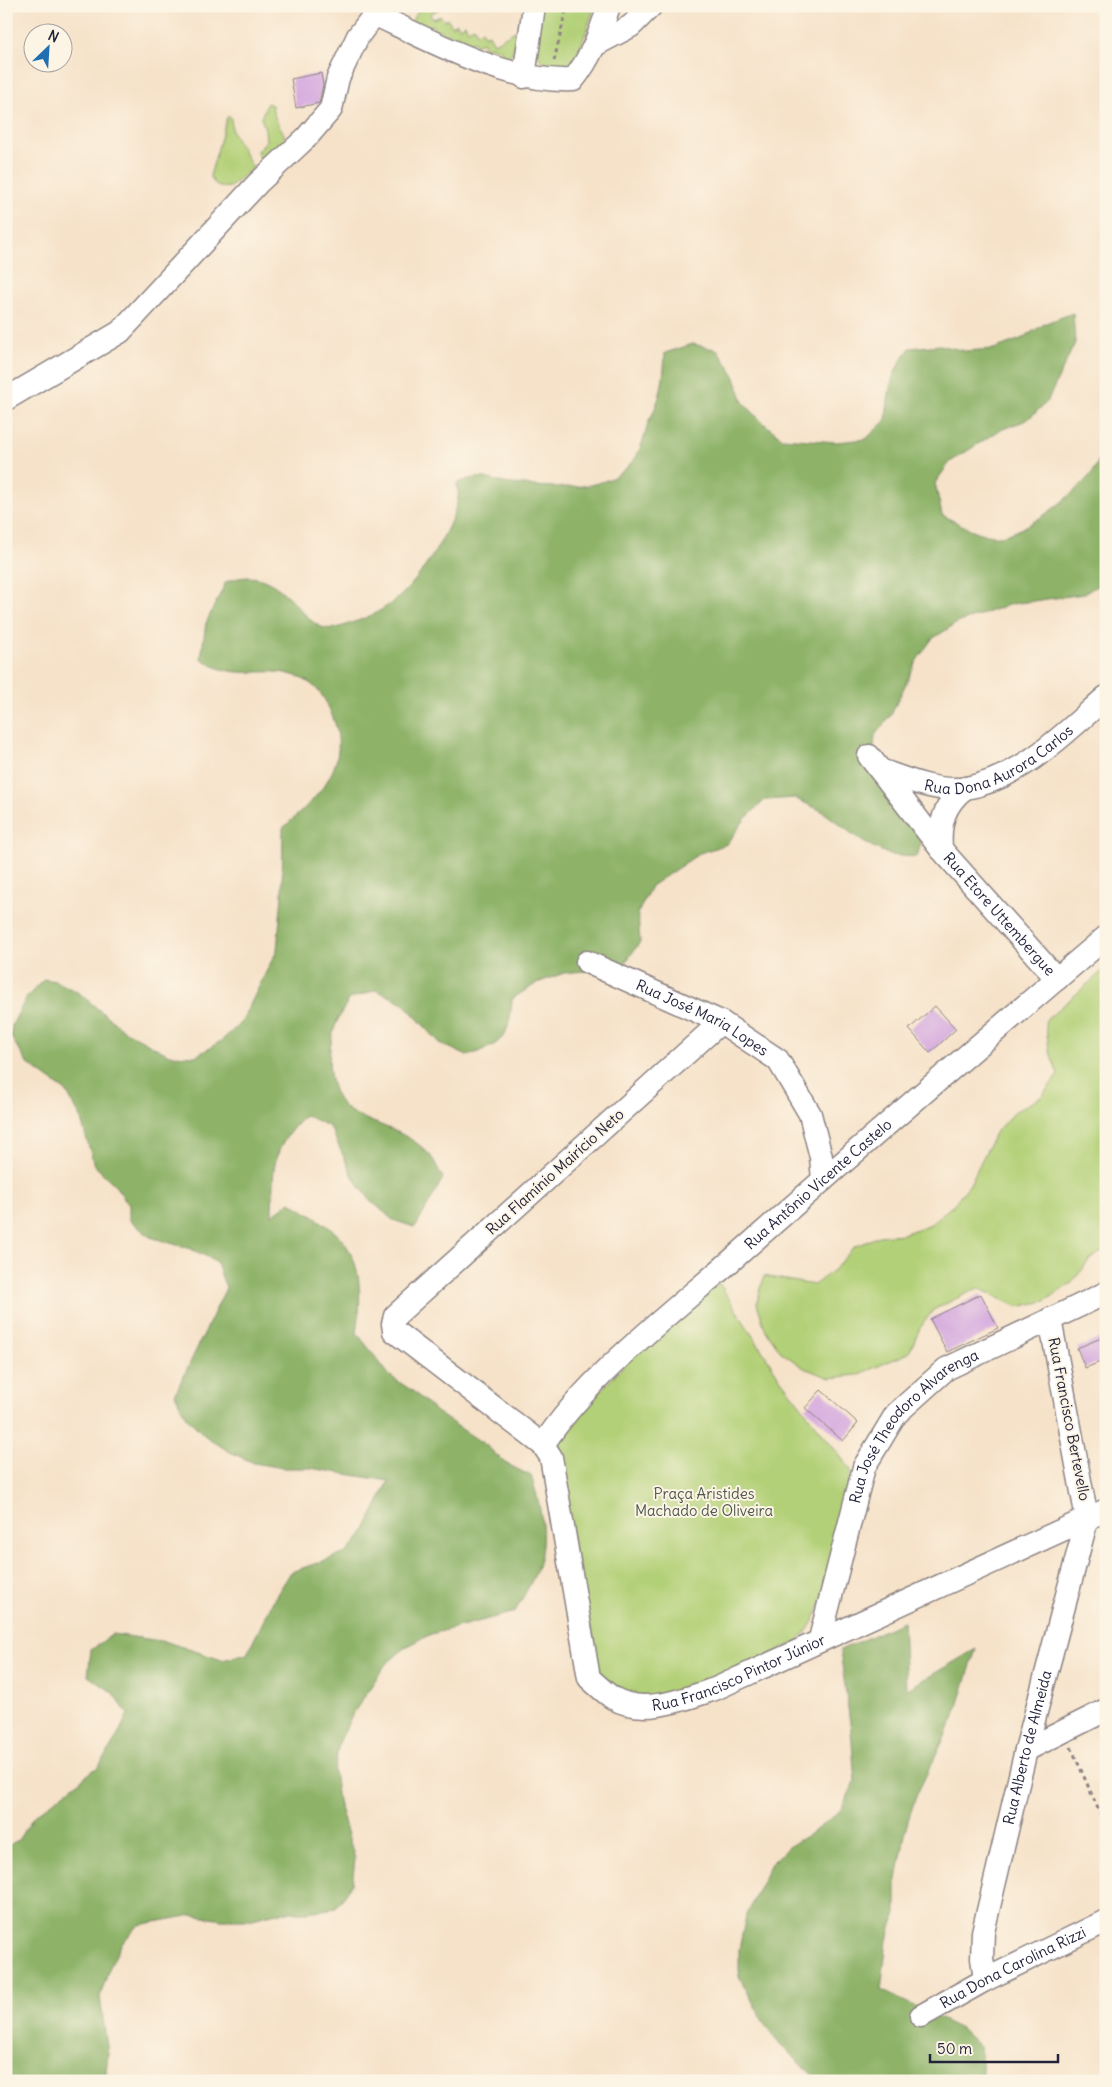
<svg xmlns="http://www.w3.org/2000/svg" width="1112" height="2087" font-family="Delius,sans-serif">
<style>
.green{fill:#b2d077;stroke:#6a7959}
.forest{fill:#8db268;stroke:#586a52}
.building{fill:#d0a0de}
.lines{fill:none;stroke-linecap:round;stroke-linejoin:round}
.minor-casing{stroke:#8c8282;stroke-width:25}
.path{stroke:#8c8282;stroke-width:3;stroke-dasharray:4 4;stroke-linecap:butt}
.minor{stroke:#fff;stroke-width:22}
.labels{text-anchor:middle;stroke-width:4;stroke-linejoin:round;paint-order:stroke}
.street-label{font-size:15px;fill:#22223b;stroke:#fcf5e5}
.park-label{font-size:15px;fill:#4d564d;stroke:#fcf5e5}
</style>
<rect width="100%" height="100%" fill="#fcf5e5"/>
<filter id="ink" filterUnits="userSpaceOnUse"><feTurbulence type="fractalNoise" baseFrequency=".02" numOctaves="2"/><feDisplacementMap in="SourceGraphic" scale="10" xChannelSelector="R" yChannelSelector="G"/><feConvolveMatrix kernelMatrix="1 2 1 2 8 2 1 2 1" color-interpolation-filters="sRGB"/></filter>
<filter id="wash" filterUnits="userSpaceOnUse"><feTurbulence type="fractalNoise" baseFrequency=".0096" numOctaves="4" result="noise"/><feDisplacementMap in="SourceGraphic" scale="20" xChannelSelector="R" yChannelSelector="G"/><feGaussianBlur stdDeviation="1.12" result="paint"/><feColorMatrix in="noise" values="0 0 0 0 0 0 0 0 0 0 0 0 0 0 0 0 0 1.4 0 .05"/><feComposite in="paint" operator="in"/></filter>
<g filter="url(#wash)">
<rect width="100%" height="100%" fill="#f6e2c9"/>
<path class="green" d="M439,6l3,1 -12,7 3,5 8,-3 3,5 4,-2 4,7 5,-3 2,4 6,-3 3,6 6,-3 3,6 5,-3 3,6 4,-2 5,9 21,-12c1,12 1,21 -10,29l-5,-11 -5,2 -3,-5 -7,3 -3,-7 -6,3 -2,-4 -7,3 -2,-5 -5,2 -2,-6 -7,2 -2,-4 -6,2 -3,-5 -5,2 -3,-7 -9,5 -11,-9c4,-12 15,-15 27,-15z
M539,6h56l-20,57 -19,8c-30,-13 -19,-37 -17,-65z
M267,103l5,2c4,32 30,26 -8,55l-4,-1 -3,-7 9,-11 -1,-12 -4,-11z
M227,117h4l1,14 21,37 -23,19c-10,2 -16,-2 -20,-11z
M1106,968v281l-17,11 -17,23 -27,18 -27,6 -40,-19 -45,22 -13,18 -11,25 -52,22 -27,3 -26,-10 -23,-16 -16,-23 -8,-26 7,-27 50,9 22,-17 18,-21 25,-11 24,-2 28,-10 21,-18 18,-22 25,-51 19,-21 27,-15 17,-22 -9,-26 -4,-28z
M719,1283l62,97 70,90c-9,44 -20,144 -54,172 -41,17 -126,64 -168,52 -13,-4 -24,-16 -35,-24l-36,-216 2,-19 67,-73z"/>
<path class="forest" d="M1073,313l2,30 -28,59 -20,18 -27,10 -50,32 -15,21 7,32c14,7 42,23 57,21 26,-2 76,-42 92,-62 6,-8 10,-21 15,-31v137l-22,14 -73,10 -54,19 -25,16 -15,21 -26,55 -16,20 -2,27 51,70 -7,25 -27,-2 -27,-13 -41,-31 -28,-13 -29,2 -20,19 -18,25 -27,9 -49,33 -13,27 2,29 -15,21 -32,7 -29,3 -27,10 -25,16c-3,40 -8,44 -45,57l-27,-13 -37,-40 -27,-13 -27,9c-5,10 -12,20 -15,31 -8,26 -8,69 19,83 25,13 53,18 74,39 7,6 11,18 16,26l-26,47 -3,2 -21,-7 -22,-19 -17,-22 -24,-52 -25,-12c-36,37 -31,52 -33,100l18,-13c15,10 35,20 48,33 26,27 23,63 19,98l33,43 24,16 22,20 51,34 18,17 26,13c9,27 15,54 9,83 -4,18 -17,37 -25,53l-84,22 -25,13 -21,18 -34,52 -12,26 -5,29 4,29 17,58 -3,25 -16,24 -29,4h-27l-31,8h-27l-29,-5 -54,10 -18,19 -12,25 -9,28 8,57 -3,27h-99v-234l12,-7 16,-24 65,-50 17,-27 12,-25 -16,-22 -24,-16 3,-26 22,-16 54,8 55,18 25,-6 27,-55 17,-27 55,-19 17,-19 26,-53 -79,-13h-27l-29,-5 -26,-12 -24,-16 -18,-18 -11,-23 51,-106 -10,-27 -25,-12 -41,-12 -21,-18v-14l-15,-21 -20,-19 -14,-49 -14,-25 -39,-28 -16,-26 1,-12 15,-28 17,-18 11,2 24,12 43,36 47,26 27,1 25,-15 20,-18 36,-73 5,-54 1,-68c36,-32 71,-64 48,-115 -8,-19 -15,-29 -35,-37 -32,-12 -63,8 -95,-18l5,-35 20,-41c33,-14 53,4 75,28 7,7 14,16 24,18 8,2 19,-2 26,-5 17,-5 34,-14 47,-25 22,-18 56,-72 60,-100 1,-5 -1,-11 -1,-15 30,-11 29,-2 55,1 38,3 97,12 122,-25 8,-11 11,-24 14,-36 1,-4 4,-6 5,-10 9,-19 11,-39 12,-60l28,-9 25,6 16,25 9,27 19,20 20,16 55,4 29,-3 20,-19c3,-32 4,-46 24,-72l30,-3 25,6 29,-2 27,-10 25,-16z
M903,1622l3,68 70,-41 -21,67 -39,80 -9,28 -11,61v28l-9,27 -6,50 80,39 19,18 4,34h-165l-37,-35 -17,-21 -26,-49v-27l7,-33 24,-51 18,-18 25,-15 27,-21 15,-29 -4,-52 -11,-80z"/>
<g id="blocks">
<path class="building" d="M321,73l2,12 -4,18 -23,5 -5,-29z
M935,1006l21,23 -26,24 -21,-24z
M981,1294l17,34 -51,24 -17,-33z
M1106,1336v24l-21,8 -8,-20z
M821,1390l37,33 -15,18 -38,-33z"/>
</g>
</g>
<g filter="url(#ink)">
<use href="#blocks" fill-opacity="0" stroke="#8c8282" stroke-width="1"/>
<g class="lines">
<defs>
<g id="minor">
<path d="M374,14c59,28 133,69 199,66 18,-22 27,-47 36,-74"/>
<path d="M595,45l36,-19 20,-20"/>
<path d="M524,77l10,-71"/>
<path d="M6,399l114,-67 138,-149 49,-46 24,-28 7,-31 20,-42 23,-30"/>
<path id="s1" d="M869,756l72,93 116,130"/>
<path id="s2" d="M880,770c26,9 58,23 86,18 56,-10 99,-55 140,-91"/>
<path d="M941,849c-2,-26 3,-45 24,-61"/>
<path id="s3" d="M587,962l134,60 57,38 32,54 11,43 2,23"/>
<path id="s4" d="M721,1022l-326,294 -2,8 1,7 149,114 8,12 38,221c8,7 15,14 24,20 30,18 72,1 102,-9l391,-179"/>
<path id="s5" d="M543,1445c44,-68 128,-132 190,-186 123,-109 248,-216 373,-322"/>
<path id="s6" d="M820,1639l44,-172 32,-53 50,-45 160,-76"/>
<path d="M1026,1750l80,-40"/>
<path id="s7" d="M985,1980l-3,-22 1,-26 43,-182 61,-231 -37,-200"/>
<path id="s8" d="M921,2016l64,-36 121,-59"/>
</g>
</defs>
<use href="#minor" class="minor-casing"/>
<path class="path" d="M554,61l13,-55
M1071,1747l35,80"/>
<use href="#minor" class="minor"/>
</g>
</g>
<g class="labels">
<g class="street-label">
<text dy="5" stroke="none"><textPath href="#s2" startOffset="129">Rua Dona Aurora Carlos</textPath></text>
<text dy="5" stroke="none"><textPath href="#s1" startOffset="205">Rua Etore Uttembergue</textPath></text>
<text dy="5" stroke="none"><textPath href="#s3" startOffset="128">Rua José Maria Lopes</textPath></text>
<text transform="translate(555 1172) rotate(-42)" y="5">Rua Flamínio Mairício Neto</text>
<text dy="5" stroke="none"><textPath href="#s5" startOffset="380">Rua Antônio Vicente Castelo</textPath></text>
<text transform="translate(1069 1419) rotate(79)" y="5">Rua Francisco Bertevello</text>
<text dy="5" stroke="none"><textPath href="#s6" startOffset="241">Rua José Theodoro Alvarenga</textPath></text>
<text dy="5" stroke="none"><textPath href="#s4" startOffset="1045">Rua Francisco Pintor Júnior</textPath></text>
<text dy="5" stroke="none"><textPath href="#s7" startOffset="238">Rua Alberto de Almeida</textPath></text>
<text dy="5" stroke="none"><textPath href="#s8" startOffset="104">Rua Dona Carolina Rizzi</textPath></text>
</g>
<g class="park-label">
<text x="704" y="1499">Praça Aristides<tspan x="704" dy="17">Machado de Oliveira</tspan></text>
</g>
</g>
<rect width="1112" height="2087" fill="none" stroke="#fcf5e5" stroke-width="25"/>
<g transform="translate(48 48) rotate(25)"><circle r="24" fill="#fcf5e5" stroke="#a5a1a1"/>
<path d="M0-4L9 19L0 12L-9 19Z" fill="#1f6fb2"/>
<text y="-8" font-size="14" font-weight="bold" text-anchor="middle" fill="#22223b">N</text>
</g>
<path d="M930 2054v8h128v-8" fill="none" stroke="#22223b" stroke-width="2.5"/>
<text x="937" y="2054" font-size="15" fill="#22223b" stroke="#fcf5e5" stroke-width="4" paint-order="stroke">50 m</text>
</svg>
